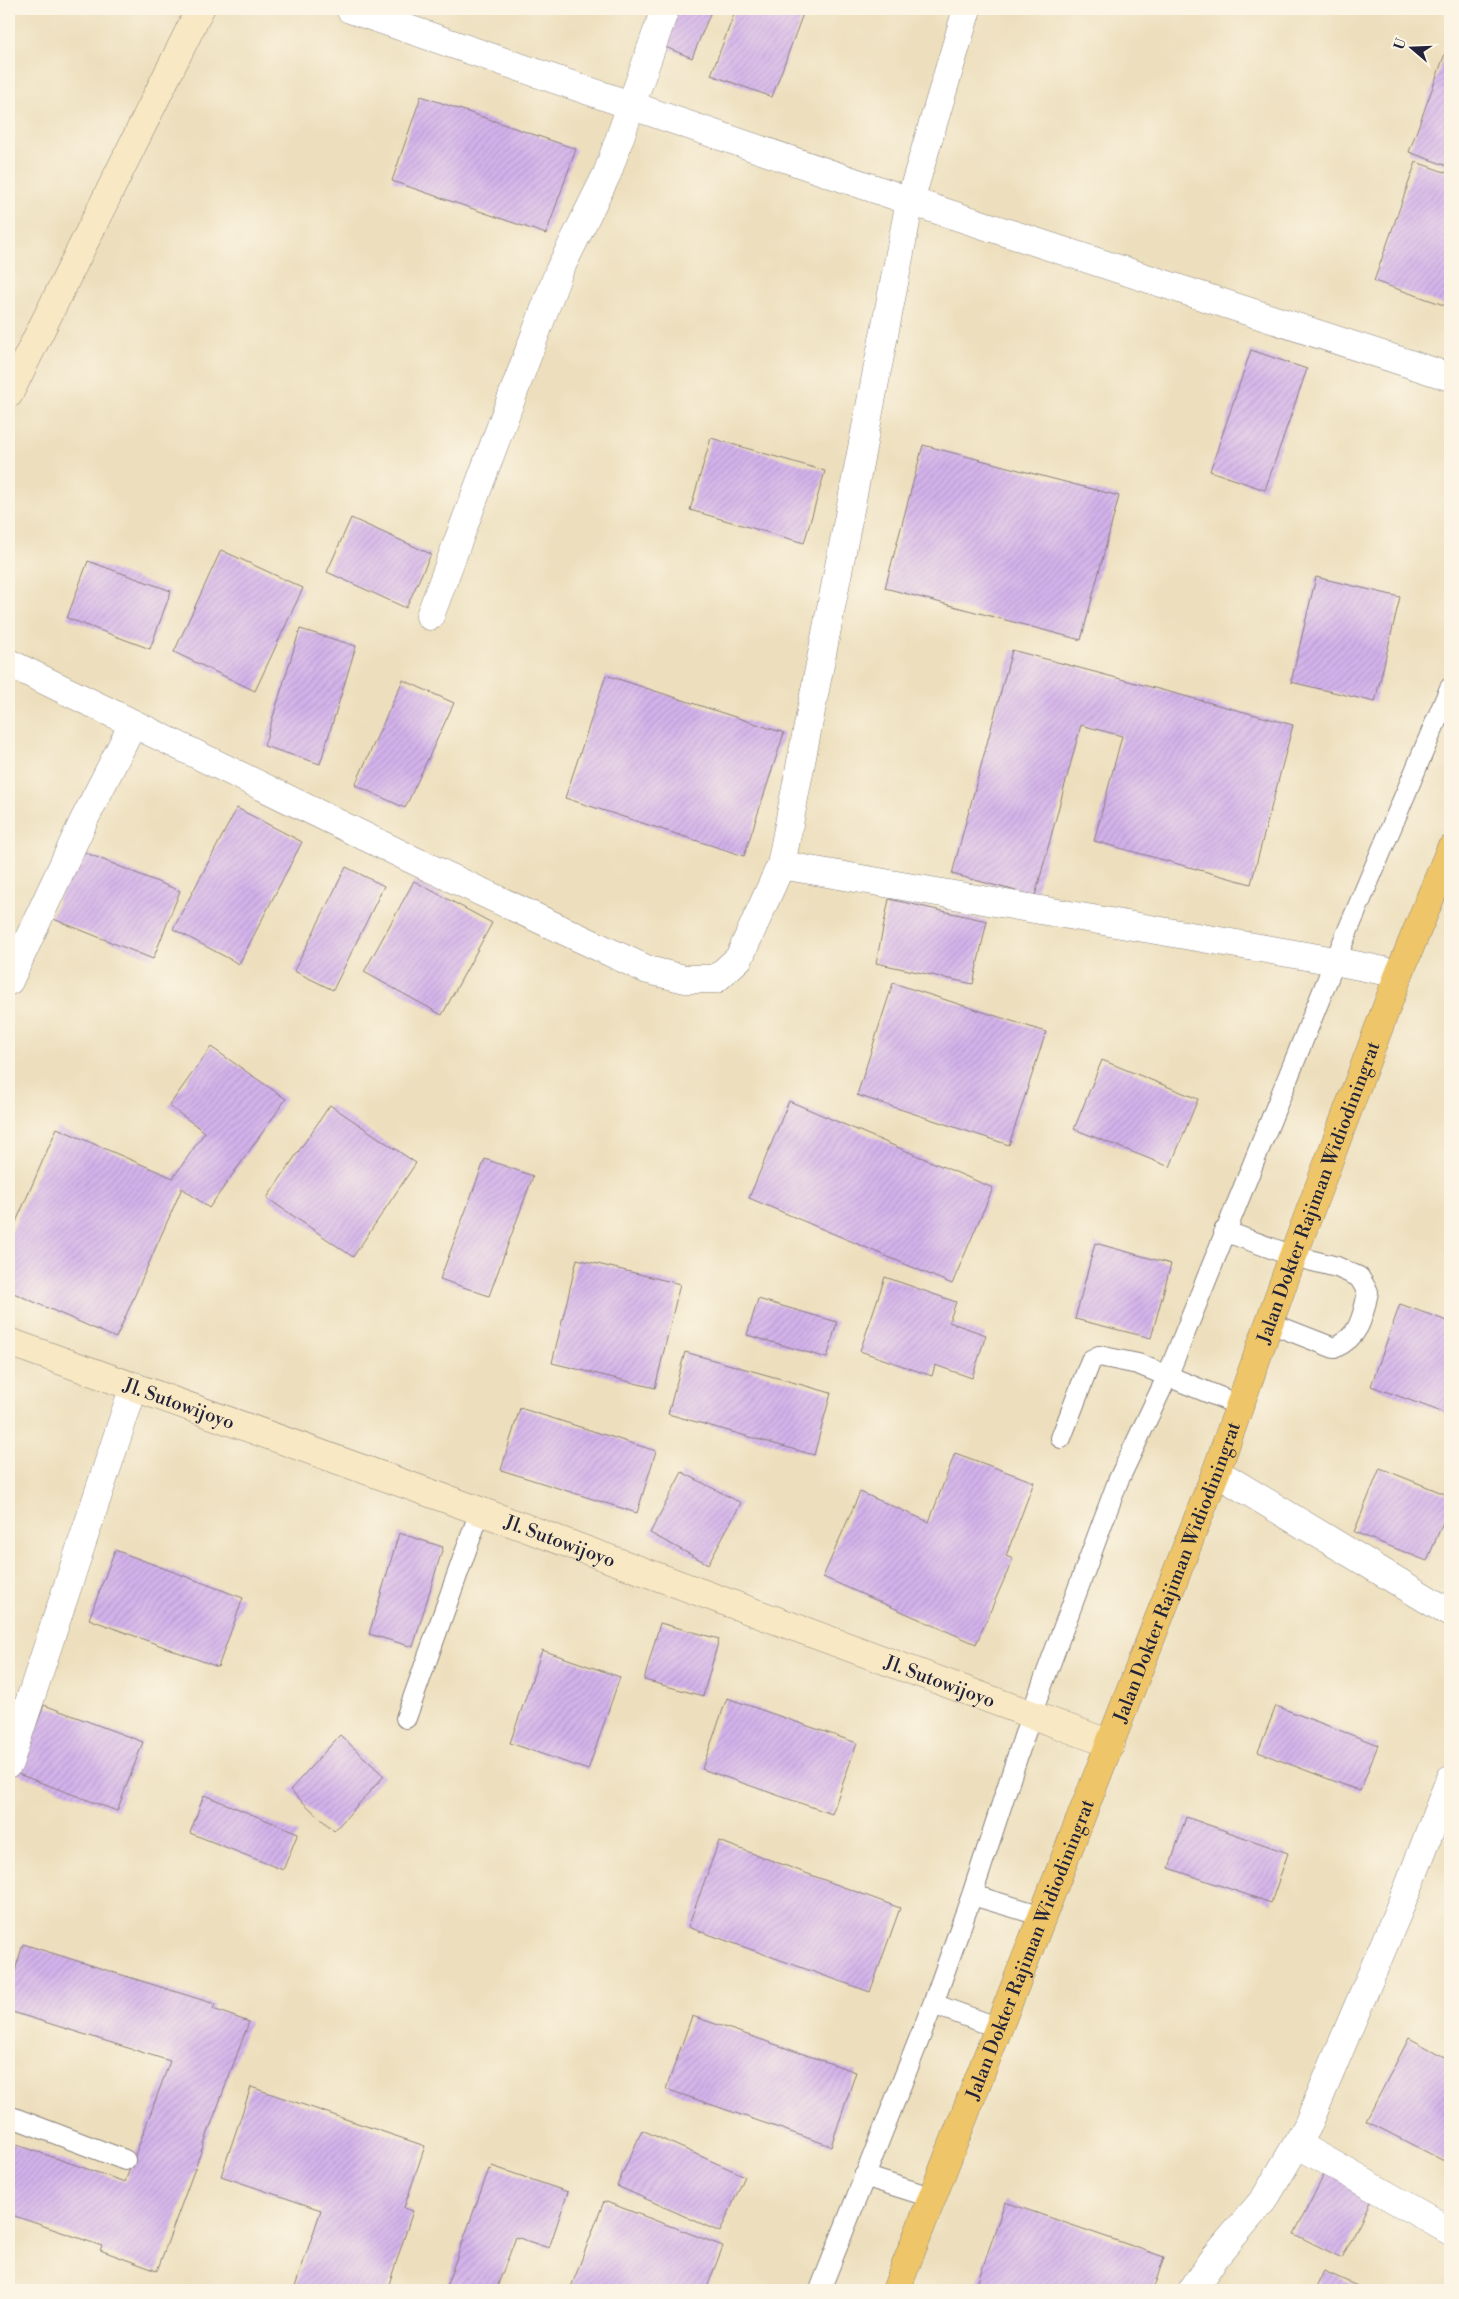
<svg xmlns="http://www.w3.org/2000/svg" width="1459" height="2299" font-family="'Libre Bodoni',serif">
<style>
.building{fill:url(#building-hatch)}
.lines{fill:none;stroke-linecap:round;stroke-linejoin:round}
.lane-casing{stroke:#88807c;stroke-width:22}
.street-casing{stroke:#88807c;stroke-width:29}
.secondary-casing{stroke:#88807c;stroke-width:29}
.primary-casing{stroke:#88807c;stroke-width:29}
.lane{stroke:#fff;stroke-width:20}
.street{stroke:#fff;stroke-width:28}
.secondary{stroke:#f8e8c3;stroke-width:28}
.primary{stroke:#eec569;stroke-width:28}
.labels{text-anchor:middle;stroke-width:4.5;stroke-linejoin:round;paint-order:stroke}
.street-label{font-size:19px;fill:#22223b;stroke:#fcf5e5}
</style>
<defs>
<pattern id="building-hatch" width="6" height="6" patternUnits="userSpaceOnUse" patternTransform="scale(1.25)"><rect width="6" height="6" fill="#d3b2eb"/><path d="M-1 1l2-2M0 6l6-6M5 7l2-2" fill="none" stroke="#b599ca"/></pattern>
</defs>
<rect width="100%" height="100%" fill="#fcf5e5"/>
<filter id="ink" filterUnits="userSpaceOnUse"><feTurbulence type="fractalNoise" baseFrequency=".02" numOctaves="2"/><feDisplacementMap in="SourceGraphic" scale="10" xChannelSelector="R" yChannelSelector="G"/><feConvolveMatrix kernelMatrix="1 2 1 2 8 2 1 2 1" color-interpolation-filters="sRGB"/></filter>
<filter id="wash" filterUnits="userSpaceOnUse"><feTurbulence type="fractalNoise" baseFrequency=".0096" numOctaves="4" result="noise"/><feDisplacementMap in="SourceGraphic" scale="20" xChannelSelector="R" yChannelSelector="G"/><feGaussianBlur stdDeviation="1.12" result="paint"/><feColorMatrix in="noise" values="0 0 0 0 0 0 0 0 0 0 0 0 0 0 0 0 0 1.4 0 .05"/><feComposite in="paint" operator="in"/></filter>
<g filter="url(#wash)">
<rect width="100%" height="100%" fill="#eddfbd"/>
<g id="blocks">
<path class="building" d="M672,9h40l-20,49 -34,-14z
M736,9h63l5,2 -32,86 -61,-22z
M1450,40v127l-41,-15z
M421,96l155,53 -30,85 -154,-53z
M1416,162l34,12v133l-76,-26z
M1251,350l56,19 -42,121 -55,-19z
M711,438l114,33 -21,72 -114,-33z
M923,445l196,51 -38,144 -196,-52z
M351,518l80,36 -25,54 -79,-36z
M221,550l82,38 -48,103 -81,-39z
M88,561l83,30 -21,58 -83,-31z
M1316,577l84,20 -25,105 -84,-20z
M300,629l56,17 -36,118 -56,-18z
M1012,650l281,75 -42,159 -157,-43 28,-105 -41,-11 -46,171 -83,-22z
M606,675l178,58 -40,123 -179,-58z
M403,680l51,23 -49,105 -50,-23z
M237,808l65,34 -63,122 -66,-35z
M79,850l101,41 -27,68 -102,-41z
M346,867l38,19 -51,104 -39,-19z
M414,881l78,42 -50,92 -78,-43z
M889,899l98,22 -14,63 -97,-21z
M893,983l153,49 -37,113 -152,-50z
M211,1047l75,52 -77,109 -27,-20 -66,150 -107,-47v-53l48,-110 116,50 32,-46 -36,-26z
M1102,1060l96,39 -28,68 -96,-38z
M789,1101l204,87 -41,96 -203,-86z
M330,1105l86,58 -63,94 -86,-59z
M485,1159l48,17 -44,120 -49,-17z
M1095,1243l76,21 -20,74 -76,-19z
M577,1259l103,25 -25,104 -103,-25z
M885,1277l71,25 -7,20 37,13 -14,43 -37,-13 -3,11 -72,-25z
M758,1299l79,23 -10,36 -80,-23z
M1400,1304l50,18v93l-79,-29z
M685,1352l146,41 -17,62 -146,-41z
M520,1408l136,43 -19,62 -136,-43z
M955,1453l79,29 -28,74 7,3 -37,85 -153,-67 37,-85 69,30z
M1380,1468l70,28v9l-23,56 -73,-29z
M682,1472l59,31 -33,61 -58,-31z
M399,1533l44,14 -30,100 -44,-13z
M115,1550l128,48 -25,69 -129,-48z
M660,1623l59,16 -16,57 -59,-16z
M542,1650l78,27 -32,93 -78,-27z
M727,1698l130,45 -25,71 -130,-45z
M44,1705l99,37 -26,69 -99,-37z
M1276,1706l102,39 -18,46 -102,-39z
M340,1735l44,41 -50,55 -44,-41z
M204,1795l94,38 -15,37 -93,-37z
M1186,1817l102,36 -17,50 -102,-35z
M719,1841l181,67 -30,84 -182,-65z
M23,1944l192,60 -2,5 36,13 -92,249 -57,-21 2,-4 -93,-32v-72l116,40 45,-121 -161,-50v-20z
M692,2016l164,56 -25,74 -165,-57z
M1409,2038l41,22v104l-84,-43z
M251,2087l174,59 -21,62 9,3 -26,79h-93l27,-80 -100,-34z
M642,2130l103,46 -25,56 -103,-46z
M492,2166l76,26 -19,56 -33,-11 -20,53h-51l44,-121 2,1z
M1326,2171l47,25 -31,62 -48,-24z
M604,2201l119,45 -17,44h-136z
M1005,2202l159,55 -11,33h-178z
M1324,2271l42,19h-51z"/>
</g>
</g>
<g filter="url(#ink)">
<use href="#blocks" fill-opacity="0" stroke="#88807c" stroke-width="1"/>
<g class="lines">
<defs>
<path id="lane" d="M1224,1231l69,25 44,11 22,10 9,15c-5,24 -8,45 -34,56l-64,-25
M1061,1438l30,-78 8,-4 39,8 101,41
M406,1718l74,-207
M972,1895l71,21
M933,2004l66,24
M9,2116l116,44
M864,2176l70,22
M820,2290l113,-286 39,-109 59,-180 87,-234 49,-104 168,-416 115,-273"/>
<path id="street" d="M350,9l560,192 540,176
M430,616l129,-345 48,-97 58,-165
M9,663l402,196 237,111 37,9h31l23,-21 42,-93 129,-664 57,-192
M781,865l554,96 64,13
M9,981l76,-163 48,-94
M1216,1472l234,141
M9,1763l125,-377
M1297,2144l153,87
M1192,2290l24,-34 49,-58 42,-71 101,-239 42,-109"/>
<g id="secondary">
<path d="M9,394l191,-385"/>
<path id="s1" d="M9,1342l471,169 631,233"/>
</g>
<g id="primary">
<path id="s2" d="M896,2290l320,-818 77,-216 106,-282 51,-124"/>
</g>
</defs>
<use href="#lane" class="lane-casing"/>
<use href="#street" class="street-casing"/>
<use href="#secondary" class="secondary-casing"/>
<use href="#primary" class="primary-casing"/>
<use href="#lane" class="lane"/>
<use href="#street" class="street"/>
<use href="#secondary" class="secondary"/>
<use href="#primary" class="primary"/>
</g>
</g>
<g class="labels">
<g class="street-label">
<text dy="7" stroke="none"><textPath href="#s2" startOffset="1176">Jalan Dokter Rajiman Widiodiningrat</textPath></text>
<text dy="7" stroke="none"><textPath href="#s1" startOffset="181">Jl. Sutowijoyo</textPath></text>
<text dy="7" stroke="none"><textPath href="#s1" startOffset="586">Jl. Sutowijoyo</textPath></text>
<text dy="7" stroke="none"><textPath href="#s2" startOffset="771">Jalan Dokter Rajiman Widiodiningrat</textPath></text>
<text dy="7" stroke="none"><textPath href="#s1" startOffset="991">Jl. Sutowijoyo</textPath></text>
<text dy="7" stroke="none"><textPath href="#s2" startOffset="366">Jalan Dokter Rajiman Widiodiningrat</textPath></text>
</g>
</g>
<rect width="1459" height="2299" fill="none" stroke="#fcf5e5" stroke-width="30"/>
<g transform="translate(1412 48) rotate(289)" stroke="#fcf5e5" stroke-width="4" paint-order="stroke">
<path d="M0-4L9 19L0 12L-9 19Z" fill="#22223b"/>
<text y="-8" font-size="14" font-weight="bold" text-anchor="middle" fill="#22223b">U</text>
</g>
</svg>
